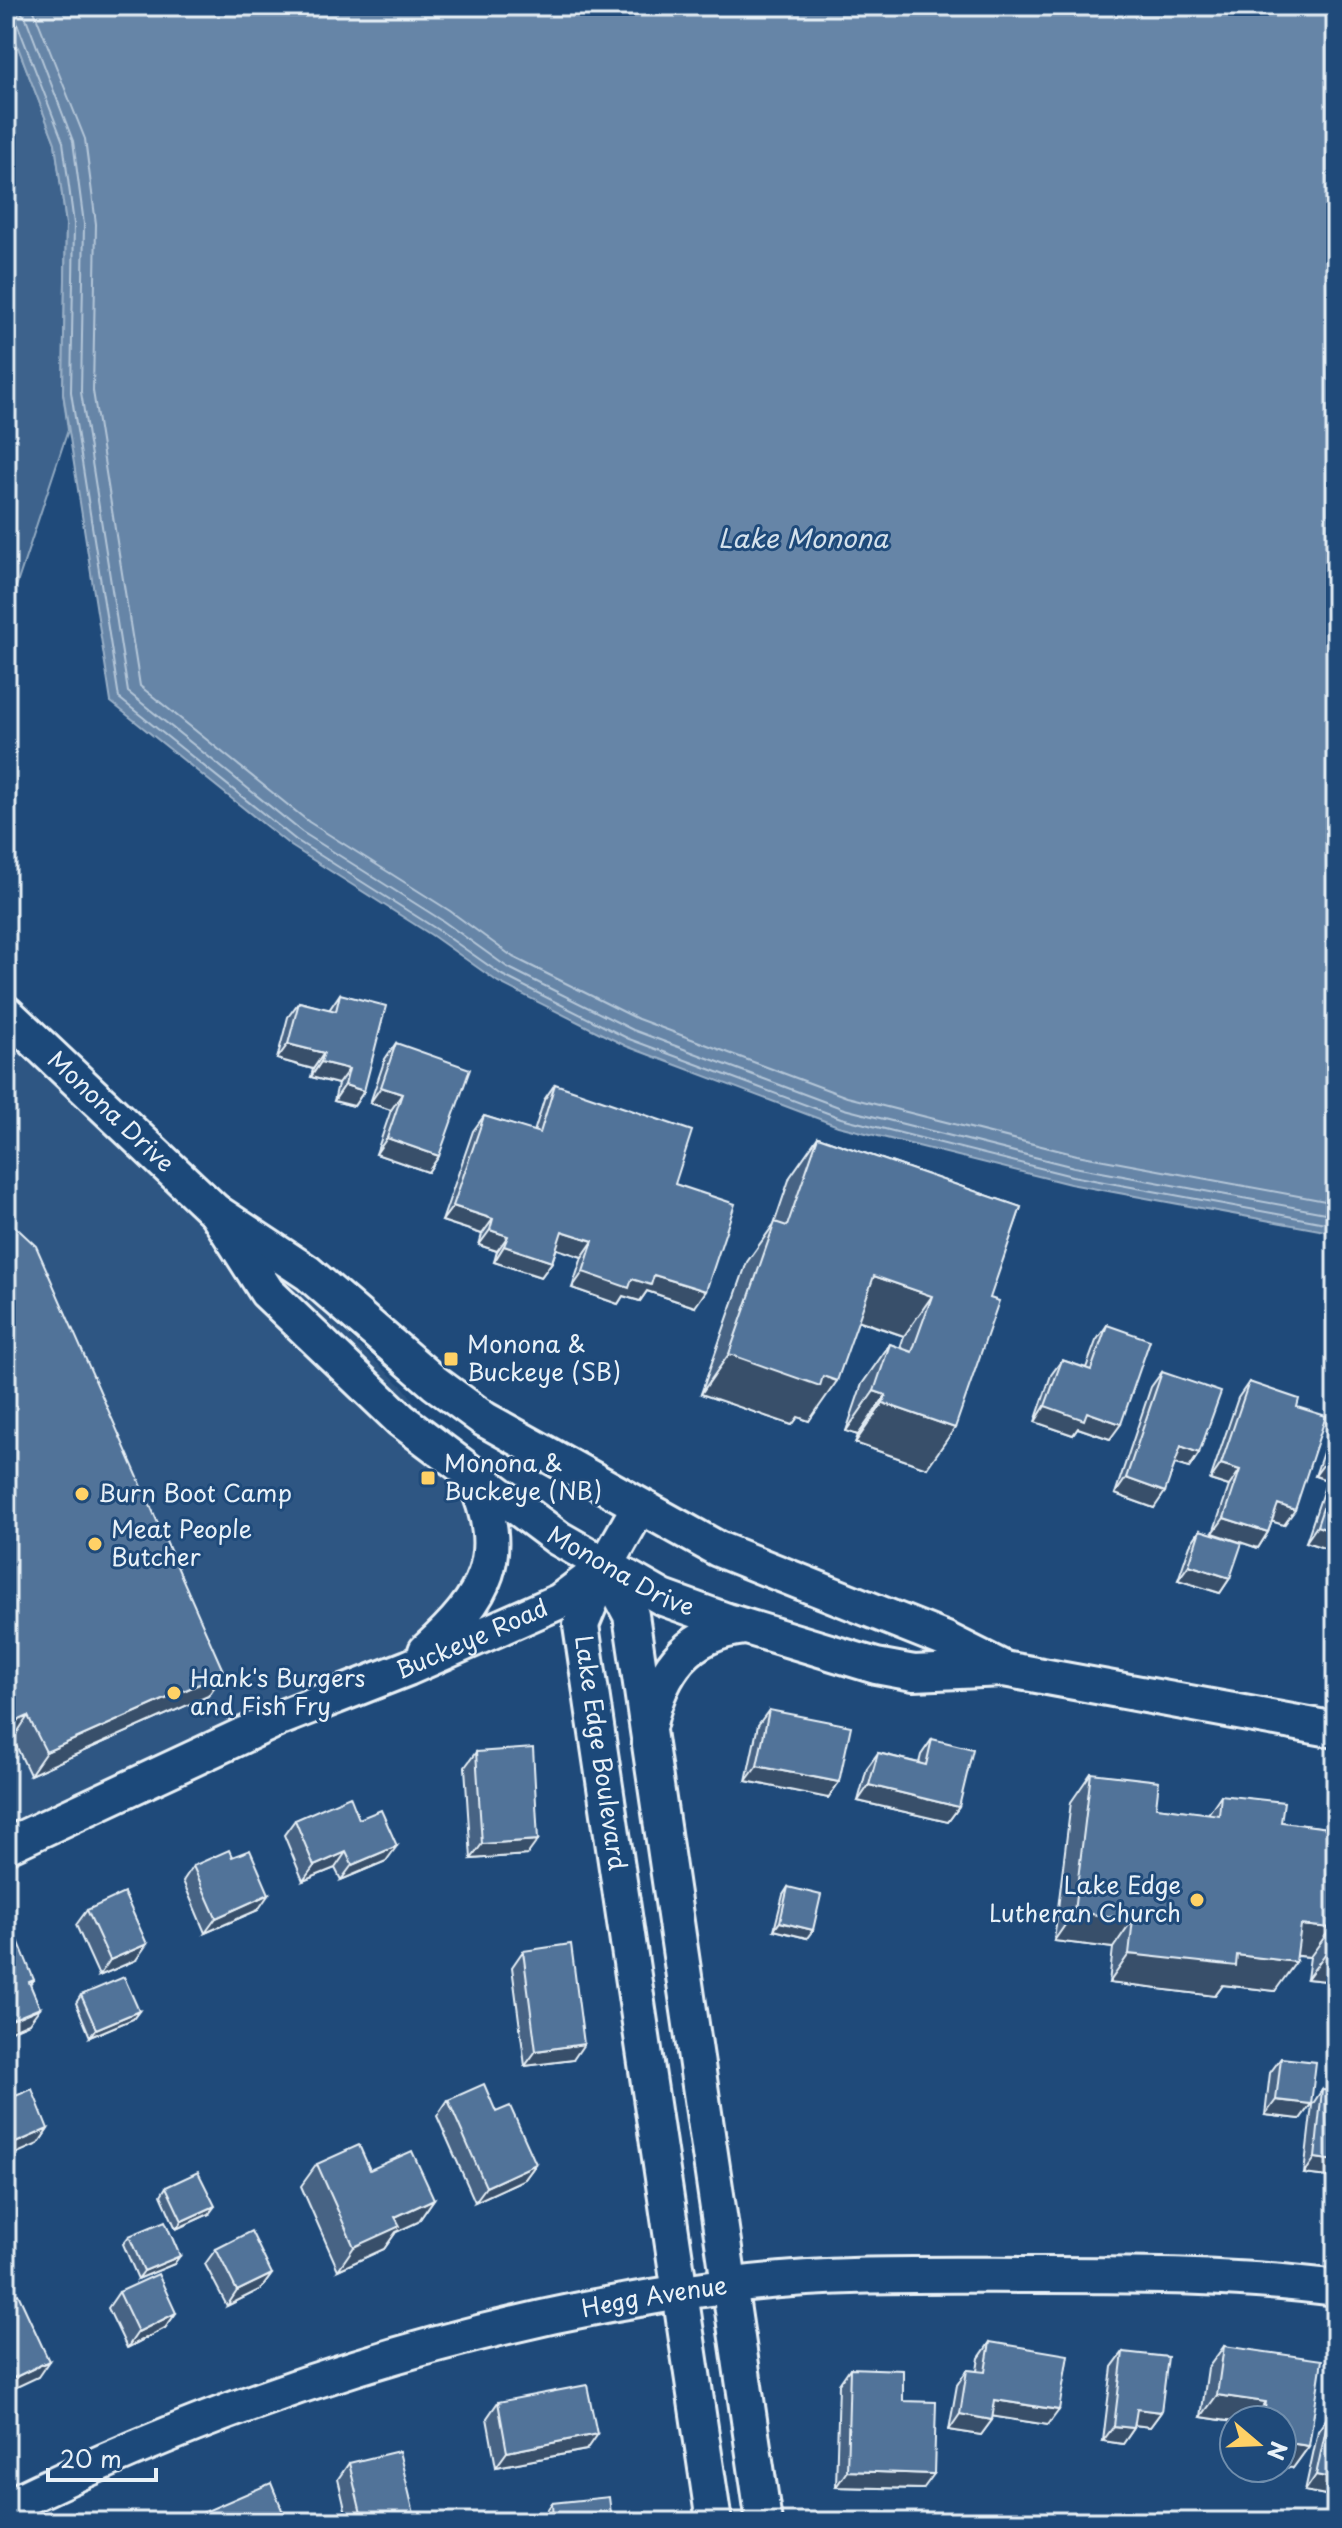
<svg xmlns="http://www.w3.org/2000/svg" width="1342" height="2528" font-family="'Playpen Sans',sans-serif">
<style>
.built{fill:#2e5683}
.green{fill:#3c628c;stroke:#92aac2;stroke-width:2}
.water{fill:#6685a7;stroke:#9ab0c7;stroke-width:2}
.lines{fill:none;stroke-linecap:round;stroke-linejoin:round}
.shore{stroke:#b4c6d8;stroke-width:2}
.minor-casing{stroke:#e8f1f8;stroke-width:40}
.minor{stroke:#1f4a7a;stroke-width:34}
.wall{fill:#466384;stroke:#e8f1f8;stroke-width:2}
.shaded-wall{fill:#39506b;stroke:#e8f1f8;stroke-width:2}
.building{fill:#517399;stroke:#e8f1f8;stroke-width:2}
.poi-dot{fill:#ffd166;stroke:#1f4a7a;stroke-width:3}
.labels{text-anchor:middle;stroke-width:6;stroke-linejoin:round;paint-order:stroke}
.street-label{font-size:24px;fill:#e8f1f8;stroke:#1f4a7a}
.poi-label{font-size:24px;fill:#e8f1f8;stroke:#1f4a7a;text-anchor:start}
.water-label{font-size:26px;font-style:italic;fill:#d4e1ec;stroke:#1f4a7a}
</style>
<rect width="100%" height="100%" fill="#1f4a7a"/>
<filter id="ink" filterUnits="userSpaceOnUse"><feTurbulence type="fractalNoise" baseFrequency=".0125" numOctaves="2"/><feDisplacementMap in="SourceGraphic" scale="16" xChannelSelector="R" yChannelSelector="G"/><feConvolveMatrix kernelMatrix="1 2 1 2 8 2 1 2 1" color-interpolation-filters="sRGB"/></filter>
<g filter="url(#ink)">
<path class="built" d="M6,1013l399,376 71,100 9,75 -2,67 -477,215z"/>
<path class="green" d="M6,16l49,127 11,81 -3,168 5,38 -62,187z"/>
<path class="water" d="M6,6h1330v1227l-266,-49 -232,-58 -212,-80 -128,-64 -65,-46 -142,-90 -180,-144 -48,-309 3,-169 -11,-81 -49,-127z"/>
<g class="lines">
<path class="shore" d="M32,6l53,133 11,85 -3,167 47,295 169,136 141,89 63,46 125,62 209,78 230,58 259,48
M6,7l13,3 7,8 47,123 11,83 -3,168 47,300 174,140 141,89 64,46 126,63 211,79 230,58 262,48
M6,17l11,6 46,119 11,82 -3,168 48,306 177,142 142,90 64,45 127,64 212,79 231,58 264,49"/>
<defs>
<g id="minor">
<path id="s1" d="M6,1013l210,199 92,61 127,110 49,36 234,130 226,90 60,30"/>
<path id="s2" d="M216,1212l51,80 134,128 157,118 105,60 64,23 149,45 38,7 90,-4 332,61"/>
<path d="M605,1567l26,48 133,907"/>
<path id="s3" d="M605,1567l-24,58 133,897"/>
<path d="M426,1651c60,-54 83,-95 48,-173"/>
<path d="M649,1724c12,-53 38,-91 95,-97"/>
<path id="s4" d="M6,1846l274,-128 128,-50 152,-67 45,-34 34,-60"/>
<path id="s5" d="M6,2507c225,-110 471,-189 719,-221 105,-14 211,-11 316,-11 99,0 197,0 295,13"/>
</g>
</defs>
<use href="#minor" class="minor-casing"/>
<use href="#minor" class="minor"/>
</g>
<path class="wall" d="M340,994l24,97 -10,15 -20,-5 4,-17 -27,-7 2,-8 -36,-10 11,-42 11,-15 30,8z
M396,1043l43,113 -11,16 -52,-18 15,-44 -21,-7 15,-44z
M555,1084l120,100 20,123 -48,-16 -7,10 -17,-5 -5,8 -46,-16 10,-31 -25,-9 -5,14 -11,15 -47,-15 3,-11 -18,-6 3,-11 -40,-13 31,-90 11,-15 50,16 10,-32z
M818,1137l203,70 -94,261 -72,-25 3,-8 -12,-4 16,-47 28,-40 10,4 4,-12 -46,-15 -49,100 -11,-4 -6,8 -91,-31 46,-132 27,-38 16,-47z
M6,1218l218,455 -16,23 -178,79 -17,-36z
M1107,1325l3,114 -32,-11 -5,7 -38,-13 16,-47 11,-15 24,8 10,-27z
M1162,1372l37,81 -10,15 -14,-4 -21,44 -39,-14 36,-107z
M1249,1382l48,25 -13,118 -12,-4 -4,11 -10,16 -45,-15 16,-47 -19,-6 28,-82z
M1336,1422v130l-30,-10 21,-62 -12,-4 16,-47z
M1200,1530l30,48 -10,15 -42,-13 12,-35z
M769,1710l70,72 -11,16 -82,-17 12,-56z
M932,1739l27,68 -11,15 -90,-21 9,-33 11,-15 41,10 2,-8z
M476,1752l51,103 -56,4 -6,-92z
M1091,1773l65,34 52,7 13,-19 60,27 45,6v-5l10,-13v172l-29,-3 3,-22 -13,-1 -22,35 -52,-6 -8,11 -106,-13 4,-35 -59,-7 17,-139z
M359,1819l27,42 -45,19 -6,-12 -32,13 -19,-46 11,-15z
M193,1866l65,44 -53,23 -22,-52z
M788,1887l19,51 -33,-8 9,-35z
M87,1910l49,50 -37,16 -23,-51z
M6,1945l28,35 -4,5 -1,38 -23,10z
M523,1951l50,109 -48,6 -13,-99z
M81,1995l58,16 -6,8 -43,18 -14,-34z
M1281,2058l30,46 -11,15 -35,-4 5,-42z
M1322,2090l14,88 -32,-4 8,-69z
M6,2100l42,29 -10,15 -32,13v17z
M448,2100l48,12 40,52 -11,15 -50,23 -38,-86z
M317,2164l53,6 64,29 -16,23 -22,10 -12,17 -46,21 -37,-84z
M166,2187l43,27 -33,15 -15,-34z
M129,2236l45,28 -36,15 -15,-35z
M216,2249l56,25 -11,15 -34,17 -22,-42z
M119,2292l57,21 -11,15 -38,20 -19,-40z
M990,2342l58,83 -56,-9v4l-11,15 -32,-5 8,-45 10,-15 10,1 2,-13z
M1224,2346l85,100 -16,22 -11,-48h-48v2l-33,-5 7,-49z
M1123,2352l38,60 -11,15 -16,-2v3l-11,16 -20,-3 9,-74z
M850,2368l53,33 20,88 -87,-2 3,-103z
M498,2402l88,48 -90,17 -9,-49z
M1329,2415l7,82 -31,-6 13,-60z
M349,2463l67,59h-68l-10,-43z
M552,2503l60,19h-71v-3z"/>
<path class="shaded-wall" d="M288,1044l36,9 -11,16 -36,-10z
M321,1062l28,7 -11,15 -27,-7z
M345,1085l19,6 -10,15 -20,-5z
M381,1087l21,7 -11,16 -21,-7z
M387,1138l52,18 -11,16 -52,-18z
M453,1206l40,13 -11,15 -40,-13z
M490,1230l18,6 -11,15 -18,-6z
M562,1231l31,10 -11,16 -31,-10z
M504,1246l48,16 -11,15 -47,-15z
M583,1272l71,3 52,16 -11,16 -48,-16 -7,10 -17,-5 -5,8 -46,-16z
M874,1276l58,20 -28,40 -58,-20z
M729,1354l94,22 14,5 -28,40 -11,-4 -6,8 -91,-31z
M874,1391l12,4 -28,40 -12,-4z
M883,1403l72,25 -28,40 -72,-25z
M1045,1406l42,6 34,12 -11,15 -32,-11 -5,7 -38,-13z
M1181,1446l18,7 -10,15 -19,-6z
M1326,1461l10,3v3l-9,13 -12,-4z
M1221,1464l19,6 -11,16 -19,-6z
M1126,1478l39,14 -11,16 -39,-14z
M1278,1504l17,6 -11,15 -17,-5z
M1224,1518l44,14 -10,16 -45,-15z
M1317,1526l19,7v19l-30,-10z
M1189,1565l41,13 -10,15 -42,-13z
M224,1673l-16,23 -178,79 16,-23z
M28,1716l-15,23 -7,2v-15z
M757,1766l82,16 -11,16 -82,-17z
M869,1785l90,22 -11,15 -90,-21z
M538,1840l-11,15 -56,4 11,-15z
M397,1846l-11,15 -45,19 11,-15z
M346,1852l-11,16 -32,13 11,-15z
M269,1894l-11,16 -53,23 11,-15z
M1074,1912l59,7 -20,29 -59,-7z
M780,1922l33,8 -6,8 -33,-8z
M1301,1925l30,3 -21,29 -29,-3z
M147,1944l-11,16 -37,16 11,-16z
M1328,1950l8,1v31l-29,-3z
M1129,1954l108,1 59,7 -21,29 -52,-6 -8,11 -106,-13z
M40,2008l-11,15 -23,10v-7l5,-6z
M139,2011l-6,8 -43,18 6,-8z
M584,2044l-11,16 -48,6 11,-15z
M1276,2100l35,4 -11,15 -35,-4z
M48,2129l-10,15 -32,14v-5l7,-9z
M1315,2158l21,3v17l-32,-4z
M536,2164l-11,15 -50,23 11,-15z
M434,2199l-16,23 -22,10 -12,17 -46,21 16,-23 41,-30z
M215,2206l-6,8 -33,15 6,-8z
M180,2256l-6,8 -36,15 6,-8z
M272,2274l-11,15 -34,17 10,-15z
M176,2313l-11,15 -38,20 11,-16z
M49,2361l-11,16 -32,15 1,-11z
M1217,2395l49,7 -13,18h-19v2l-33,-5z
M995,2400l64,10 -11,15 -64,-10z
M1137,2409l24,3 -11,15 -24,-3z
M960,2414l32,6 -11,15 -32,-5z
M1114,2426l20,2 -11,16 -20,-3z
M597,2434l-11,16 -90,17 11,-15z
M1282,2442l27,4 -16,22 -11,-1z
M847,2471l87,3 -11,15 -87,-2z
M1316,2475l20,4v18l-31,-6z"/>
<path class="building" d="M340,994l46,12 -22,85 -19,-6 4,-16 -28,-7 3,-9 -36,-9 11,-42 37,9z
M396,1043l74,26 -31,87 -52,-18 15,-44 -21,-7z
M555,1084l137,47 -17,53 60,20 -29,87 -52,-16 -3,10 -19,-6 -3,9 -46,-16 10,-31 -31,-10 -10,31 -48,-16 4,-10 -18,-6 3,-11 -40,-13 31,-90 56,17z
M818,1137l203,70 -31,91 9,3 -44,127 -72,-25 3,-8 -12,-4 16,-47 22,8 20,-56 -58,-20 -37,105 -14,-5 -3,10 -91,-32 46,-132 12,4z
M6,1218l30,28 188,427 -178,79 -18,-36 -22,10z
M1107,1325l43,15 -29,84 -34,-12 -3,8 -39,-14 17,-46 29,10z
M1162,1372l59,20 -22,61 -18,-7 -16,46 -39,-14z
M1249,1382l50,17 -2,8 29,9 -31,94 -17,-6 -10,28 -44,-14 16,-48 -19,-6z
M1336,1431v33l-10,-3z
M1336,1470v63l-19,-7z
M1200,1530l42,13 -12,35 -41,-13z
M769,1710l82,16 -12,56 -82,-16z
M932,1739l41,10 -14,58 -90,-22 9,-32 48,12z
M533,1748l5,92 -56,4 -6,-92z
M1091,1773l68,8 -3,26 63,8 2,-20 63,7 -3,20 55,7v122l-8,-1 3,-22 -30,-3 -5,37 -59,-7 -1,11 -107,-12 4,-35 -59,-7z
M350,1796l9,23 22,-9 16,36 -45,19 -6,-13 -32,14 -19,-46z
M229,1850l3,7 18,-7 19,44 -53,24 -23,-52z
M788,1887l33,8 -8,35 -33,-8z
M124,1893l23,51 -37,16 -23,-50z
M18,1940l16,40 -5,2 11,26 -29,12 -5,-12v-63z
M571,1944l13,100 -48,7 -13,-100z
M124,1977l15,34 -43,18 -15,-34z
M1281,2058l35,4 -5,42 -35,-4z
M484,2084l12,28 14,-6 26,58 -50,23 -38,-87z
M32,2089l16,40 -35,15 -7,-16v-28z
M1322,2090l14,1v70l-21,-3z
M359,2145l11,25 42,-19 22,48 -39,18 5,9 -46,21 -37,-83z
M6,2156l5,11 -5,3z
M198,2172l17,34 -33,15 -16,-34z
M165,2221l15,35 -36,15 -15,-35z
M251,2231l21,43 -35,17 -21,-42z
M158,2274l18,39 -38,19 -19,-40z
M18,2294l31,67 -42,20 -1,-3v-78z
M990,2342l78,13 -9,55 -64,-10 -3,20 -32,-6 7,-44 18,2z
M1224,2346l98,14 -13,86 -27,-4v-22h-19l3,-18 -49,-7z
M1123,2352l45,5 -7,55 -24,-3 -3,19 -20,-2z
M850,2368l53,2v31l33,1 -2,72 -87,-3z
M587,2385l10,49 -90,18 -9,-50z
M1329,2415l7,2v62l-20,-4z
M399,2451l17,71h-53l-14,-59z
M271,2483l16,39h-100l-1,-2z
M609,2497l3,25h-59l-1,-19z"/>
</g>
<g class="poi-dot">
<rect x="443" y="1351" width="16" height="16" rx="4"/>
<rect x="420" y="1470" width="16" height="16" rx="4"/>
<circle cx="82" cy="1494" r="8"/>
<circle cx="95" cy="1544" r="8"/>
<circle cx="174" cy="1693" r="8"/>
<circle cx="1197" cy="1900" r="8"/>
</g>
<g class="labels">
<g class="street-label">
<text dy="8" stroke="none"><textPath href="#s1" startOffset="144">Monona Drive</textPath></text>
<text dy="8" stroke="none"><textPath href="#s2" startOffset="548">Monona Drive</textPath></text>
<text dy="8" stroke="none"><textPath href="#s4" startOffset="510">Buckeye Road</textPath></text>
<text dy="8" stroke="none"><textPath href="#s3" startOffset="192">Lake Edge Boulevard</textPath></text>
<text dy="8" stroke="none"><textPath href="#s5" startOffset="684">Hegg Avenue</textPath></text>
</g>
<g class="poi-label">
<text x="467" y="1353">Monona &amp;<tspan x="467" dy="28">Buckeye (SB)</tspan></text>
<text x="444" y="1472">Monona &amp;<tspan x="444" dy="28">Buckeye (NB)</tspan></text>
<text x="98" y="1502">Burn Boot Camp</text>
<text x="111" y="1538">Meat People<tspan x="111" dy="28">Butcher</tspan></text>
<text x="190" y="1687">Hank's Burgers<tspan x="190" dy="28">and Fish Fry</tspan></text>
<text x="1181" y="1894" text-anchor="end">Lake Edge<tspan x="1181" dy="28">Lutheran Church</tspan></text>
</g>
<g class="water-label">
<text x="803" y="548">Lake Monona</text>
</g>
</g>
<rect width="1342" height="2528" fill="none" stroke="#1f4a7a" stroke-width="32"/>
<rect x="16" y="16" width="1310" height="2496" fill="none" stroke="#e8f1f8" stroke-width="3" filter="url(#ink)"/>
<g transform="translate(1258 2444) rotate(109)"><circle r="38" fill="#1f4a7a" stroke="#6f8dac" stroke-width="2"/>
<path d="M0-6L14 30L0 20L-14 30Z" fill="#ffd166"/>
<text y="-12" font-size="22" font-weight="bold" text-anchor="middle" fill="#e8f1f8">N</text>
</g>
<path d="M48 2468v12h108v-12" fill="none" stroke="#e8f1f8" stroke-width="4"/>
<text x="60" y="2468" font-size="24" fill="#e8f1f8" stroke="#1f4a7a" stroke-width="6" paint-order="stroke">20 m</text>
</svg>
